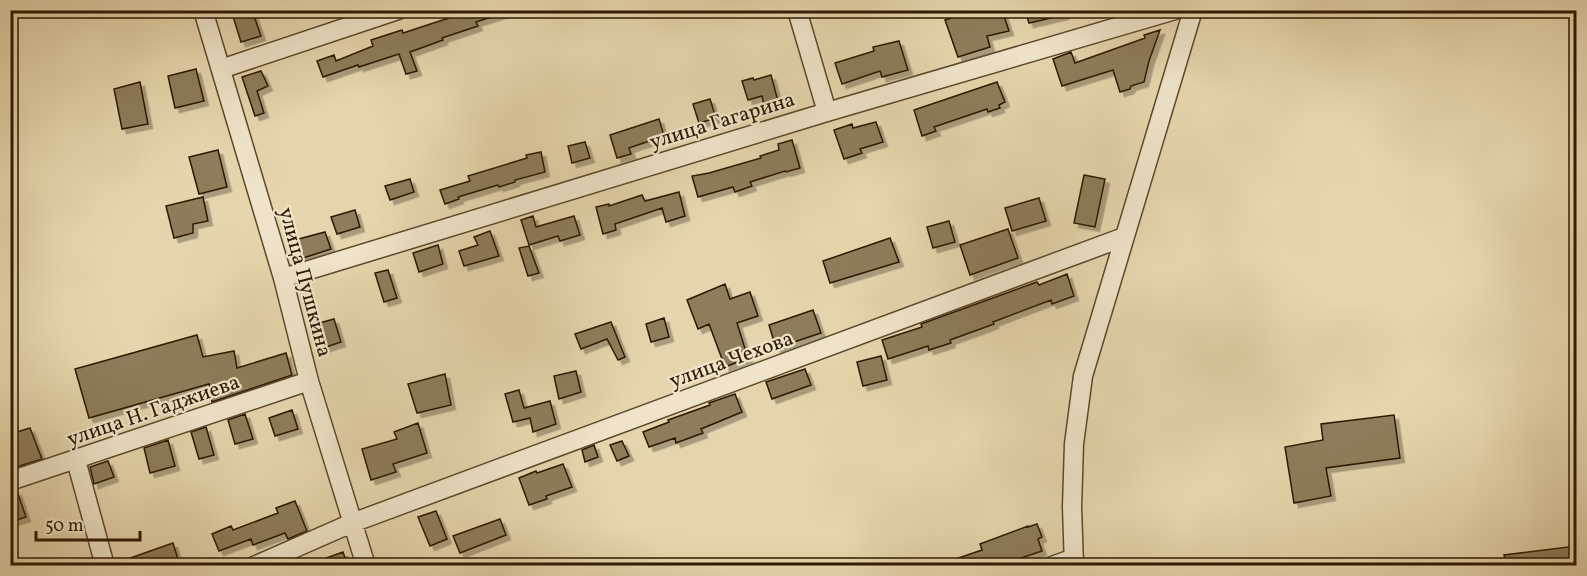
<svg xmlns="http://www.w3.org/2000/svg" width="1587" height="576" font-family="Vollkorn,serif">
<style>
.building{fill:#8e7b5a;stroke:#2e1901;stroke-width:1.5;filter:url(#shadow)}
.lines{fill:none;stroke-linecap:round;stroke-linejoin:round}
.minor-casing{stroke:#5c482c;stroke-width:21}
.minor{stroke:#efe4c9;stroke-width:18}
.labels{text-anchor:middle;stroke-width:4.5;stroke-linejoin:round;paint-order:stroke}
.street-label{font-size:21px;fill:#2e1901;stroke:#efe4c9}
</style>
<defs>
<filter id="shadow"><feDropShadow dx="4.5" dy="4.5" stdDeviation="0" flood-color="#0004"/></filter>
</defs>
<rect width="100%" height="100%" fill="#e6d5ac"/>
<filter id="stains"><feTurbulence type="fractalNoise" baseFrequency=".00333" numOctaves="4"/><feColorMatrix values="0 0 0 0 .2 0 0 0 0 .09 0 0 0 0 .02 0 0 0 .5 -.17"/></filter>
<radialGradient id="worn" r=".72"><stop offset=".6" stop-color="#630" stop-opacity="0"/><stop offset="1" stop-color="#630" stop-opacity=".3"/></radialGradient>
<path class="building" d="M231,10h21l9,26 -20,6z
M452,10h51l1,3 -28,9 2,4 -36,12 1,2 -33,12 7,19 -11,3 -7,-20 -40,13 -1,-2 -35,12 -6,-16 17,-6 2,6 37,-15 -2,-6 31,-10 1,3 52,-17z
M976,10h26l7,21 -22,5 3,11 -32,10 -13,-37z
M1025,10h38l1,5 -35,8z
M1160,30l-11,31 -5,21 -13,4 -1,3 -10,3 -7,-22 -51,16 -9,-27 18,-7 4,11 70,-25 -1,-3z
M899,41l9,29 -26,7 -2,-6 -38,13 -7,-21 39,-12 -1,-4z
M196,69l8,32 -29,7 -7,-32z
M261,71l7,15 -11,5 7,22 -9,3 -13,-39z
M771,75l8,30 -14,4 -3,-13 -14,4 -6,-19 11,-3 1,2z
M140,82l8,42 -26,5 -8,-40z
M997,82l8,20 -6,3 1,3 -12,4 -1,-3 -53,18 2,4 -14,5 -8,-26z
M710,99l6,19 -17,5 -6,-19z
M659,119l5,17 -35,12 2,6 -14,4 -7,-23z
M876,122l7,20 -23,7 2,4 -18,6 -10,-29 18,-6 1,4z
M792,140l8,28 -14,4 -1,-1 -35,11 2,4 -17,6 -2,-5 -35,10 -6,-21 17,-3 52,-15 -1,-2 19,-6 -1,-6z
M585,142l5,16 -18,5 -4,-17z
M218,150l9,37 -28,7 -10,-37z
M541,152l4,20 -30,8v2l-16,5 -1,-2 -40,12 1,2 -14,5 -5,-14 30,-9 -2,-5 59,-18 -1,-3z
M1084,175l21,4 -10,48 -21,-4z
M410,179l4,13 -24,8 -5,-14z
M679,192l6,24 -19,6 -4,-14 -47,16 1,6 -13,4 -7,-27 13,-3v2l33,-11 3,6z
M203,197l5,24 -15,3v9l-19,5 -8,-32z
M1039,198l7,23 -34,10 -7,-23z
M355,210l5,17 -23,7 -6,-17z
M533,216l3,11 38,-11 6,19 -20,6 -2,-5 -29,9 -8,-25z
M949,221l6,21 -22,6 -6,-21z
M1008,229l10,29 -48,17 -10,-30z
M490,231l9,25 -35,10 -5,-15 19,-6 -4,-8z
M325,232l6,17 -34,11 -6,-19z
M890,238l9,24 -69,21 -7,-22z
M438,245l5,19 -24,8 -6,-19z
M529,246l10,27 -11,3 -9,-28z
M388,270l9,28 -13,4 -9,-29z
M1067,274l7,22 -22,8 -1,-4 -58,22 1,2 -44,16 1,3 -22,7 -1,-4 -40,13 -6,-19 40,-13 -1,-3 116,-42 2,3z
M725,284l5,15 20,-7 8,24 -21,7 11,35 -23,9 -16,-43 -11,5 -11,-29z
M813,310l8,23 -45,15 -7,-23z
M664,318l5,19 -18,5 -5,-18z
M334,319l7,23 -18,6 -7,-24z
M611,322l14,35 -7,3 -11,-21 -26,10 -6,-15z
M197,335l6,22 31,-6 3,17 49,-15 6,22 -80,27 -3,-18 -120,34 -14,-49z
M881,356l6,24 -24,6 -6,-24z
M805,369l6,16 -39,14 -6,-17z
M576,371l5,21 -22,7 -5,-23z
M445,374l6,31 -34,8 -9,-29z
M519,390l5,18 26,-7 6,23 -23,8 -3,-14 -17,4 -8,-28z
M735,394l7,18 -41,17 2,4 -27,10 -1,-5 -26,9 -6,-15 26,-10 -1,-2 42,-15 -1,-2z
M292,410l6,19 -23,7 -6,-18z
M245,414l8,25 -18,5 -7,-24z
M1394,415l6,43 -74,10 5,28 -37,7 -9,-56 38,-7 -2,-16z
M418,423l9,30 -34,11 3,8 -25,8 -9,-31 35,-10 -3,-7z
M206,427l8,28 -15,4 -8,-27z
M30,428l12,31 -32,10v-35z
M168,440l7,26 -25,7 -6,-25z
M622,441l7,15 -12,5 -7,-16z
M594,445l4,12 -13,5 -3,-12z
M108,461l6,16 -20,7 -4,-17z
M563,464l9,23 -26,9 1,3 -18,6 -10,-27 17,-7 1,2z
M17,491l9,26 -16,5v-30z
M295,501l12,30 -19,8 -3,-6 -32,12 -2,-6 -32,12 -7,-17 19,-8 2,4 45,-17 -2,-5z
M436,511l11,28 -17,7 -12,-29z
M500,519l6,16 -46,18 -7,-17z
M1037,524l5,13 -4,2 4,12 -45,15h-55l-1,-2 41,-14 -2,-6 48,-18v1z
M173,543l7,23h-64v-3z
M1576,546v20h-70l-2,-11z
M343,552l5,14h-37l-1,-2z"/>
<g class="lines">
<defs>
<path id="minor" d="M203,10l80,268 26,103 57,185
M797,10l30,102
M221,69l177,-59
M283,278l544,-166 348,-102
M76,460l29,106
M10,481l299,-100
M254,566l98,-43 772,-286
M1052,566l22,-8
M1074,566l-2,-59 2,-63 9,-68 110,-366"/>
</defs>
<use href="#minor" class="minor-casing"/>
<use href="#minor" class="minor"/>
</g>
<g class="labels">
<g class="street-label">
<text transform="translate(722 120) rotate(-17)" y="7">улица Гагарина</text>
<text transform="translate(306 282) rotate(75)" y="7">улица Пушкина</text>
<text transform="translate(731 359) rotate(-20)" y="7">улица Чехова</text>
<text transform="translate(153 410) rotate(-19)" y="7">улица Н. Гаджиева</text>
</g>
</g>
<rect width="1587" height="576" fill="none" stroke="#e6d5ac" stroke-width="36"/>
<rect x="12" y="12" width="1563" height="552" fill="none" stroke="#2e1901" stroke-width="3"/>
<rect x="18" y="18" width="1551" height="540" fill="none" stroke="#2e1901" stroke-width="1.5"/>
<path d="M36 531v9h104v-9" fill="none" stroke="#2e1901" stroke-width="3"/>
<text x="45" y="531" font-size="18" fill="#2e1901" stroke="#efe4c9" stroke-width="4.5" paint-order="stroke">50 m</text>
<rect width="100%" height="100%" filter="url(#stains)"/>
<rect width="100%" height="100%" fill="url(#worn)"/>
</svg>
